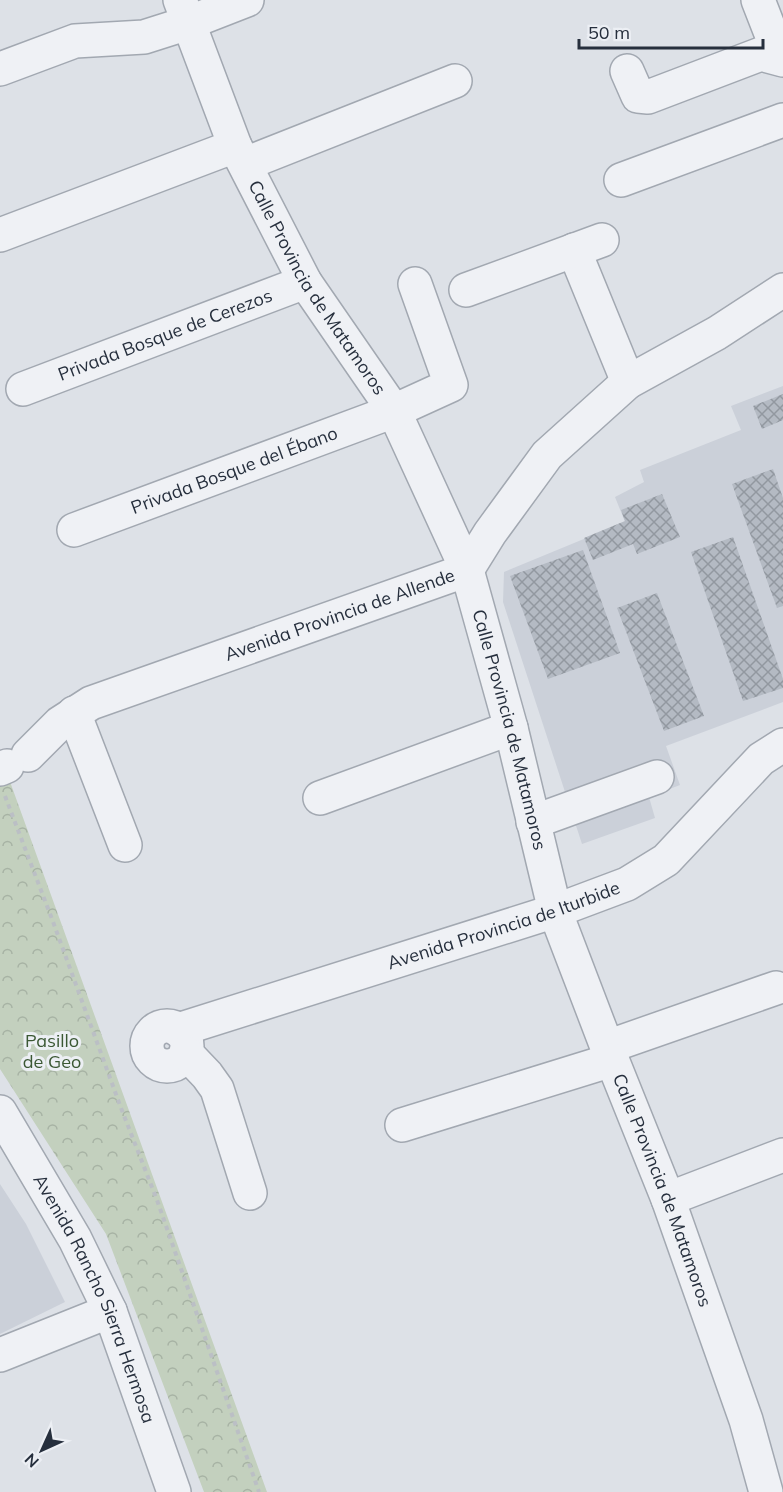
<svg xmlns="http://www.w3.org/2000/svg" width="783" height="1492" font-family="Mulish,sans-serif">
<style>
.built{fill:#cbd0d9}
.park{fill:url(#park-crowns)}
.building{fill:url(#building-cross-hatch)}
.lines{fill:none;stroke-linecap:round;stroke-linejoin:round}
.minor-casing{stroke:#a2a8b1;stroke-width:36}
.path{stroke:#bbbfc5;stroke-width:4;stroke-dasharray:4.5 4.5;stroke-linecap:butt}
.minor{stroke:#eff1f5;stroke-width:33}
.labels{text-anchor:middle;stroke-width:6;stroke-linejoin:round;paint-order:stroke}
.street-label{font-size:18px;fill:#262f3d;stroke:#eceff4}
.park-label{font-size:18px;fill:#3b5834;stroke:#eceff4}
</style>
<defs>
<pattern id="park-crowns" width="20" height="18" patternUnits="userSpaceOnUse" patternTransform="scale(1.5)"><rect width="20" height="18" fill="#c3d0be"/><path d="M2 6a3 3 0 1 1 6 0M12 15a3 3 0 1 1 6 0" fill="none" stroke="#a7b3a4"/></pattern>
<pattern id="building-cross-hatch" width="8" height="8" patternUnits="userSpaceOnUse" patternTransform="scale(1.5)"><rect width="8" height="8" fill="#b4bac3"/><path d="M0 0l8 8M0 8l8-8" fill="none" stroke="#9298a0"/></pattern>
</defs>
<rect width="100%" height="100%" fill="#dde1e7"/>
<path class="built" d="M783,386v316l-117,44 14,39 -31,12 6,21 -73,26 -79,-242 1,-30 121,-50 -10,-25 29,-15 -4,-12 101,-40 -10,-24z
M0,1184l26,40 39,78 -65,32z"/>
<path class="park" d="M0,754l267,738h-63l-98,-258 -106,-165z"/>
<path class="building" d="M783,394v26l-21,9 -9,-23z
M773,469l10,29v108l-6,2 -45,-124z
M662,494l18,43 -43,17 -4,-10 -40,16 -9,-22 41,-17 -4,-11z
M733,537l50,142v9l-40,13 -52,-149z
M583,550l37,103 -72,26 -38,-103z
M657,593l47,123 -40,15 -47,-123z"/>
<g class="lines">
<defs>
<g id="minor">
<path id="s1" d="M180,0l55,146 70,136 89,129 73,159 44,158 44,183 52,136 61,152 78,221 20,72"/>
<path d="M758,0l23,59"/>
<path d="M0,69l75,-28 69,-4 44,-14 59,-23"/>
<path d="M627,71l11,25 10,1 113,-43 22,6"/>
<path d="M245,164l210,-83"/>
<path d="M621,180l162,-60"/>
<path d="M0,235l235,-89"/>
<path d="M574,250l54,132"/>
<path d="M466,290l136,-50"/>
<path id="s2" d="M23,389l282,-107"/>
<path id="s3" d="M74,530l320,-119 57,-26 -36,-101"/>
<path d="M74,713l51,132"/>
<path id="s4" d="M28,755l32,-32 31,-20 376,-133 23,-37 57,-78 81,-73 89,-49 66,-43"/>
<path d="M0,769l7,-3"/>
<path d="M320,798l191,-70"/>
<path d="M533,822l124,-45"/>
<circle cx="167" cy="1046" r="20"/>
<path id="s5" d="M178,1030l377,-119 72,-27 39,-24 95,-101 22,-14"/>
<path d="M607,1047l169,-59"/>
<path d="M186,1053l21,22 10,14 33,104"/>
<path id="s6" d="M0,1112l75,127 35,72 64,181"/>
<path d="M402,1125l210,-65"/>
<path d="M668,1199l115,-44"/>
<path d="M0,1355l110,-44"/>
</g>
</defs>
<use href="#minor" class="minor-casing"/>
<path class="path" d="M5,796l47,123 69,189 36,92 102,292"/>
<use href="#minor" class="minor"/>
</g>
<g class="labels">
<g class="street-label">
<text dy="6" stroke="none"><textPath href="#s1" startOffset="320">Calle Provincia de Matamoros</textPath></text>
<text dy="6" stroke="none"><textPath href="#s2" startOffset="152">Privada Bosque de Cerezos</textPath></text>
<text dy="6" stroke="none"><textPath href="#s3" startOffset="171">Privada Bosque del Ébano</textPath></text>
<text dy="6" stroke="none"><textPath href="#s4" startOffset="346">Avenida Provincia de Allende</textPath></text>
<text dy="6" stroke="none"><textPath href="#s1" startOffset="806">Calle Provincia de Matamoros</textPath></text>
<text dy="6" stroke="none"><textPath href="#s5" startOffset="342">Avenida Provincia de Iturbide</textPath></text>
<text dy="6" stroke="none"><textPath href="#s1" startOffset="1292">Calle Provincia de Matamoros</textPath></text>
<text dy="6" stroke="none"><textPath href="#s6" startOffset="210">Avenida Rancho Sierra Hermosa</textPath></text>
</g>
<g class="park-label">
<text x="52" y="1047">Pasillo<tspan x="52" dy="21">de Geo</tspan></text>
</g>
</g>
<g transform="translate(42 1450) rotate(225)" stroke="#eceff4" stroke-width="4.5" paint-order="stroke">
<path d="M0-4.5L10 22L0 15L-10 22Z" fill="#262f3d"/>
<text y="-9" font-size="16" font-weight="bold" text-anchor="middle" fill="#262f3d">N</text>
</g>
<path d="M579 39v9h184v-9" fill="none" stroke="#262f3d" stroke-width="3"/>
<text x="588" y="39" font-size="18" fill="#262f3d" stroke="#eceff4" stroke-width="4.5" paint-order="stroke">50 m</text>
</svg>
